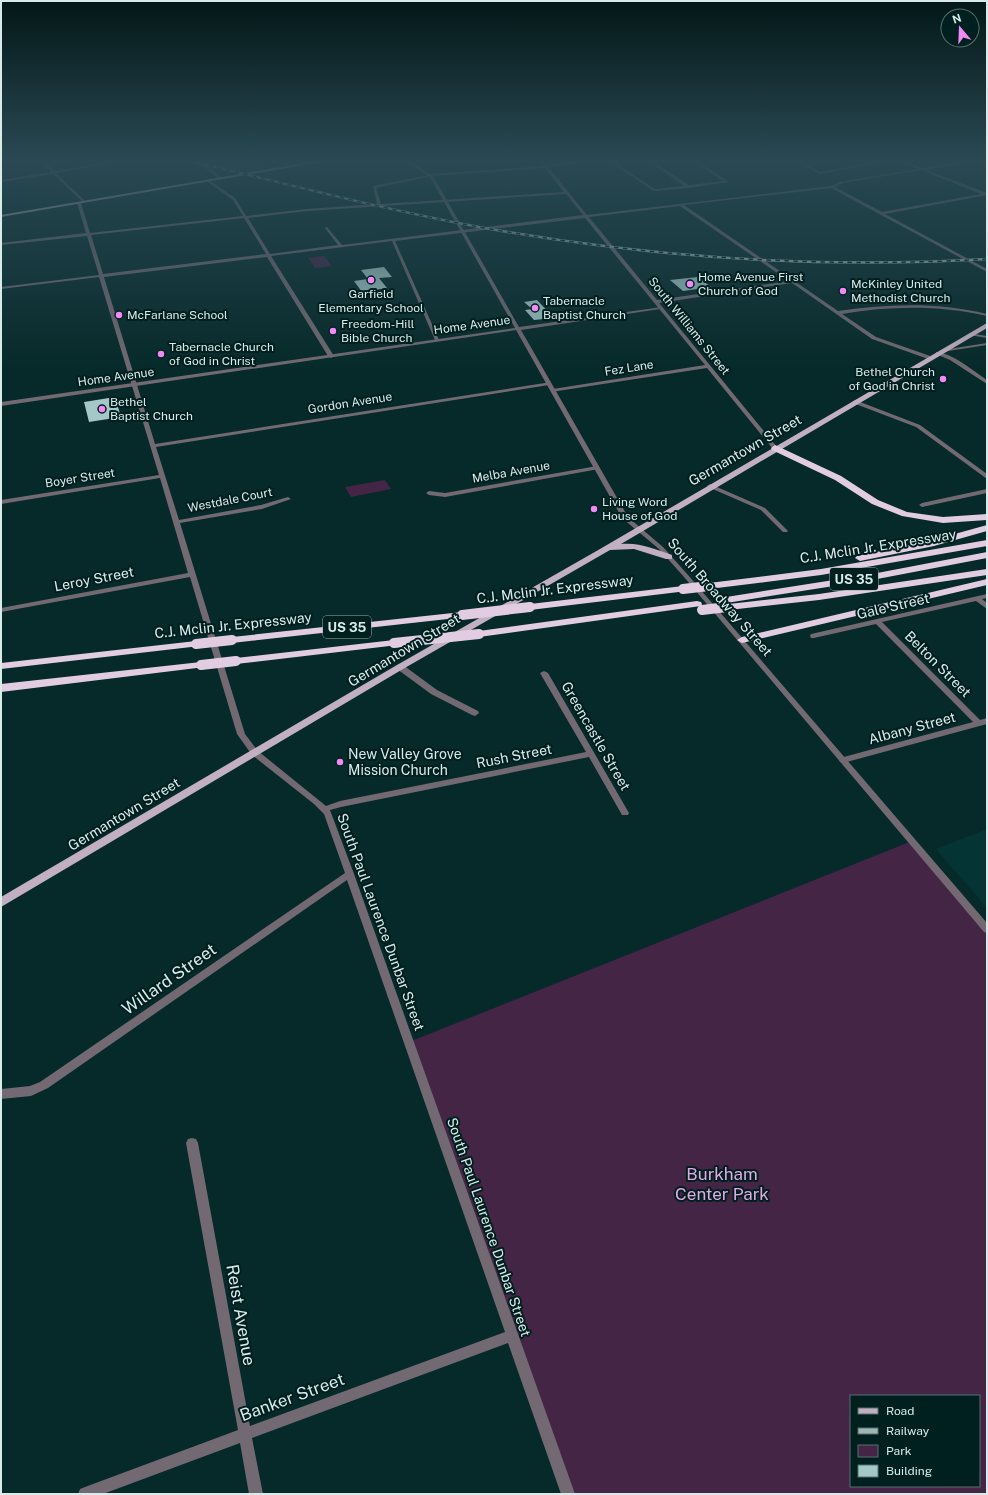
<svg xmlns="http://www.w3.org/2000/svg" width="988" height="1495" font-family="'Public Sans',sans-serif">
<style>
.built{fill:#043434}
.green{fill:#452546;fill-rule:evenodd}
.building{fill:#a3c8c7}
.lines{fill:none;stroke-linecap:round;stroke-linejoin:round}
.pedestrian{fill:#726972;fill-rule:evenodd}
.minor{fill:#726972;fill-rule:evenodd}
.tertiary{fill:#726972;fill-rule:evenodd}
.primary{fill:#c2b0c2;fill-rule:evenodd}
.motorway{fill:#e2cce2;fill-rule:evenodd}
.rail-casing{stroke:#9fb6b5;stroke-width:2.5}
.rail{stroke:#001f1f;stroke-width:1.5;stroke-dasharray:4.5;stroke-linecap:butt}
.motorway-bridge{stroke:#e2cce2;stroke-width:10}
.poi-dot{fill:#f18af5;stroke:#001f1f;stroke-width:1.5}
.labels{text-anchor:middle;stroke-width:4;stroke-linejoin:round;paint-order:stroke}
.far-poi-label{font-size:12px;fill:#d8eae9;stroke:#001f1f;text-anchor:start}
.far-street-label{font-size:12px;fill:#d8eae9;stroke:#001f1f}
.shield{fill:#001f1f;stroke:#97adac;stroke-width:1}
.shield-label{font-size:13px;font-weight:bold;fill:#d8eae9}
.street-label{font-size:14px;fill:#d8eae9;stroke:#001f1f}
.poi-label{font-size:14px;fill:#d8eae9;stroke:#001f1f;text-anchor:start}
.near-street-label{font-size:17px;fill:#d8eae9;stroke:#001f1f}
.near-park-label{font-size:17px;fill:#e4a9e5;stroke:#001f1f}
</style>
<rect width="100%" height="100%" fill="#062929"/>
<path class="built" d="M987,829v79l-51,-59z"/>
<path class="green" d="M225,161h36l9,6 -29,5 -31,-8z
M324,256l8,10 -17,2 -7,-10z
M385,480l6,9 -40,8 -6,-10z
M912,841l75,88v565h-419l-159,-452zM851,1396h128v90h-128z"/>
<path class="building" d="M384,267l8,10 -13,1 8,10 -25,4 -8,-11 14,-2 -7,-9z
M698,277l13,10 -28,4 -13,-11z
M537,300l17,18 -20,2 -9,-10 7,-1 -8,-7z
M115,397l6,20 -32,5 -5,-20z"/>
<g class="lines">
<path class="pedestrian" d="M905,161l17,7 42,-7h10l-48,9 21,8 -1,2 -25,-10 -79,13 -2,-1 77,-13 -17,-8z"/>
<path class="minor" d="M41,161h3l11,10 61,-10h10l-70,12 29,28 -1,2 -31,-29 -52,8v-2l50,-8z
M197,161h4l22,18 -3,1z
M540,161h3l3,4 36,-4h15l-49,6 39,48 244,-29 11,-5 1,2 -8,4 47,25 99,-18 -37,-15 3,-1 40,15v2l-102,19 102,55v3l-156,-84 -147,17 154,106c52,-7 98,-9 149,3v2c-49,-11 -96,-10 -145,-2l34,23 57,20v2l-2,1 -59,-21 -80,-56 -133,20 118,144v2h-4l-66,-81 -156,24v-2l2,-1 152,-24 -120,-147 -190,23 44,99 -2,1 -2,-1 -43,-99 -121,15 63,100 -3,2 -3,-2 -61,-99 -163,20 51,167 396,-62v2l-2,1 -393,62 23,73 82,-15 27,-8 3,2 -29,10 -82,14 65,211 13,17 68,55 14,-5 246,-49 -46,-79 4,-2 4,2 81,140 -1,2h-6l-33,-58 -248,50 -11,3 24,64 221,620h-14l-53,-151 -256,95 11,56h-14l-9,-51 -137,51h-25l2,-5 5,-2 153,-57 -52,-287 2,-4 4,-1 4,1 2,4 52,283 255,-94 -158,-452 -299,208 -17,8 -30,3v-10l29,-3 10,-4 305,-209 -21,-59 -10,-10 -62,-49 -15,-21 -47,-157 -189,35v-4l187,-35 -28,-95 -159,26v-4l158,-25 -60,-198 -98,12v-2l98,-12 -12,-39 -86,9v-2l85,-10 -9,-30 2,-1 2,1 9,30 153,-17 -10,-16 -25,-18 1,-2 26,18 11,18 61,-7 70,-5 -4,-18 55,-11 2,-1 113,-8zM545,168l19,24 -183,12 -5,-16 57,-12zM566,194l17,21 -241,30 -15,-18 -2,1 13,17 -68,9 -22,-36 59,-7zM680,206l109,75 -132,19 -68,-83zM244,218l22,36 -163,20 -12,-39z
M608,161h4l43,28 29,-3 -36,-25h4l37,24 34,-4 -30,-20h4l32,21 -40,6 -35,3z
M795,161h5l20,11 59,-11h10l-69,13z
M936,352c15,0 39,20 51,28v4l-37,-24 -14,-6z
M855,400l65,25 67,49v5l-71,-52 -63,-24 -1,-1z
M597,466l3,2 -1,1 -154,28 -16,-2 -3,-2 3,-2 16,2z
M710,484l55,24 23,23 -1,1h-4l-22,-22 -53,-23 -1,-1z
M987,489v4l-65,14 -3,-2 3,-2z
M987,594v4l-5,1 5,4v6l-11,-8 -94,21 98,98 7,-2v6l-144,39 -3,-1 -1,-2 1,-2 133,-36 -97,-98 -62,14h-3l-1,-2 1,-2z
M397,665h6l34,25 41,21 1,2 -4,3 -3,-1 -41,-21 -34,-25 -1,-2z"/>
<path class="tertiary" d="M406,161h4l23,15 86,151 143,-20v1l-2,1 -139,21 107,187 35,30 25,28 299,348v10l-3,-1 -300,-355 -25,-28 -37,-31 -106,-188 -515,76v-4l514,-74 -85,-151z
M969,333l18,3v2l-18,-3z
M987,343v2l-45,7 -2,-1 2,-1z"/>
<path class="primary" d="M315,161h13l-327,56v-2z
M987,323v5l-366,216c18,-2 34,5 51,11v4h-6l-32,-10 -24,1 -207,119 -402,238v-10l396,-232 203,-116z"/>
<path class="motorway" d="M775,445l66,31 37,24 29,12 36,5 44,-3v6l-44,3 -41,-7 -30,-12 -37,-24 -63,-30 -1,-2z
M987,525v6l-53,15 -74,15 -5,-3 2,-2 76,-16z
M987,540v6l-166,29 -112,14 -5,-3 5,-3 112,-14z
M987,552v6l-115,22 -152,24 -5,-3 5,-3 152,-24z
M987,569v6l-168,25 -90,10 -5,-3 5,-3 90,-10z
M987,579v6l-245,58 -5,-3 5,-3z
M683,586l5,3 -1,2 -157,19 -5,-3 5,-3z
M697,601l4,1 1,2 -1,2 -222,31 -5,-3 5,-3z
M462,612l5,3 -1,2 -234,26 -5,-3 5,-3z
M394,640l4,1 1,2 -1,2 -162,19 -6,-3 6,-3z
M196,641l5,3 -1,2 -199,23v-6z
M201,662l4,1 2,2 -2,2 -204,25v-8z"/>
<defs>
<path id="rail" d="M191,161c96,23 191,48 288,66 166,30 339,42 508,32"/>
</defs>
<use href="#rail" class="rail-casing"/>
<use href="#rail" class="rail"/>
<path class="motorway-bridge" d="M683,589l26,-3
M702,610l25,-3
M462,615l68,-8
M394,643l85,-9
M196,644l36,-4
M201,665l35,-4"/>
</g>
<linearGradient id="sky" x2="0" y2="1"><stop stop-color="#031717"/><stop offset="0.43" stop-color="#2a4954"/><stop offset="1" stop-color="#2a4954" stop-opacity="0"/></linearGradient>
<rect width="988" height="371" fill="url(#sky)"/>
<g class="poi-dot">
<circle cx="371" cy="280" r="4"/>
<circle cx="690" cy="284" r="4"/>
<circle cx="843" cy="291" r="4"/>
<circle cx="535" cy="308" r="4"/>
<circle cx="119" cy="315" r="4"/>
<circle cx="333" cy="331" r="4"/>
<circle cx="161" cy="354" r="4"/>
<circle cx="943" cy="379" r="4"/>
<circle cx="102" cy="409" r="4"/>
<circle cx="594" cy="509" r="4"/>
<circle cx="340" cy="762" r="4"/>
</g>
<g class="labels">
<g class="far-poi-label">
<text x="698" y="281">Home Avenue First<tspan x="698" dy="14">Church of God</tspan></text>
<text x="851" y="288">McKinley United<tspan x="851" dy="14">Methodist Church</tspan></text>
<text x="371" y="298" text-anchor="middle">Garfield<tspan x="371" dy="14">Elementary School</tspan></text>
<text x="543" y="305">Tabernacle<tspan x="543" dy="14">Baptist Church</tspan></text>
<text x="127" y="319">McFarlane School</text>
<text x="341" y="328">Freedom-Hill<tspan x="341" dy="14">Bible Church</tspan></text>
<text x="169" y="351">Tabernacle Church<tspan x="169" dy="14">of God in Christ</tspan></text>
<text x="935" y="376" text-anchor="end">Bethel Church<tspan x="935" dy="14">of God in Christ</tspan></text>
<text x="110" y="406">Bethel<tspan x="110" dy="14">Baptist Church</tspan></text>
<text x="602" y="506">Living Word<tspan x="602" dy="14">House of God</tspan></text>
</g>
<g class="far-street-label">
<text transform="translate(472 325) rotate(-8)" y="4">Home Avenue</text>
<text transform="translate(689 326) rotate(51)" y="4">South Williams Street</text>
<text transform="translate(629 368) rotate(-9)" y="4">Fez Lane</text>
<text transform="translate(116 377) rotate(-8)" y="4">Home Avenue</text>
<text transform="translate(350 403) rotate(-9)" y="4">Gordon Avenue</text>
<text transform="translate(511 472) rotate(-10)" y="4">Melba Avenue</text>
<text transform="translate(80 478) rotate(-9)" y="4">Boyer Street</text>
<text transform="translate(230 500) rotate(-11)" y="4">Westdale Court</text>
</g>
<g class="shield">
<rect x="830" y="568" width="48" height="22" rx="3"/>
<rect x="323" y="616" width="48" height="22" rx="3"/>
</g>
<g class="shield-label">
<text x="854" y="584">US 35</text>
<text x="347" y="632">US 35</text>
</g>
<g class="street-label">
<text transform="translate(745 450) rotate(-30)" y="5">Germantown Street</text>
<text transform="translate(878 546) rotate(-9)" y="5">C.J. Mclin Jr. Expressway</text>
<text transform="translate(94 579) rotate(-11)" y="5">Leroy Street</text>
<text transform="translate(555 589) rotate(-7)" y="5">C.J. Mclin Jr. Expressway</text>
<text transform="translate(720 597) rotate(49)" y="5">South Broadway Street</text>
<text transform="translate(893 606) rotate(-13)" y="5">Gale Street</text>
<text transform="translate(233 625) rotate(-6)" y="5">C.J. Mclin Jr. Expressway</text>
<text transform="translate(404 650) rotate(-31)" y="5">Germantown Street</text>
<text transform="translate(938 664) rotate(45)" y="5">Belton Street</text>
<text transform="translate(912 728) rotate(-15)" y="5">Albany Street</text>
<text transform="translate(596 736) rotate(60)" y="5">Greencastle Street</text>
<text transform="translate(514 756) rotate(-11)" y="5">Rush Street</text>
<text transform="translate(124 814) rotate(-31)" y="5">Germantown Street</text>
<text transform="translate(381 922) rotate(70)" y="5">South Paul Laurence Dunbar Street</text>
<text transform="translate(489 1227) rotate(71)" y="5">South Paul Laurence Dunbar Street</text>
</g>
<g class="poi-label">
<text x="348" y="759">New Valley Grove<tspan x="348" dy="16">Mission Church</tspan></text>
</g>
<g class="near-street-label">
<text transform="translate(169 979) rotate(-35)" y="6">Willard Street</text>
<text transform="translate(241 1315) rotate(80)" y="6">Reist Avenue</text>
<text transform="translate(292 1397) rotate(-20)" y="6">Banker Street</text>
</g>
<g class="near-park-label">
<text x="722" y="1180">Burkham<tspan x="722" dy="20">Center Park</tspan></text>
</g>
</g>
<rect width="988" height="1495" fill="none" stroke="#d8eae9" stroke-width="4"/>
<rect x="850" y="1395" width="130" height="92" fill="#001f1f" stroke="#567070"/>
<rect x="858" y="1408" width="20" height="6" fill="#c2b0c2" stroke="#567070"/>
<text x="886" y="1415" font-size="12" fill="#d8eae9">Road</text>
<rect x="858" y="1428" width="20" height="6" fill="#9fb6b5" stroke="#567070"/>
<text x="886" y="1435" font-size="12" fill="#d8eae9">Railway</text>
<rect x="858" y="1445" width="20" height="12" fill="#452546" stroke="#567070"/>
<text x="886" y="1455" font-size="12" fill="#d8eae9">Park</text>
<rect x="858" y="1465" width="20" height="12" fill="#a3c8c7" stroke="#567070"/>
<text x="886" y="1475" font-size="12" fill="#d8eae9">Building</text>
<g transform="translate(960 28) rotate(341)"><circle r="19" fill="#001f1f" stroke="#567070"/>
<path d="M0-3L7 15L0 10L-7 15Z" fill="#f18af5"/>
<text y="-6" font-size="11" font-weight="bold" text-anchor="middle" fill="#d8eae9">N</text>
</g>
</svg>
